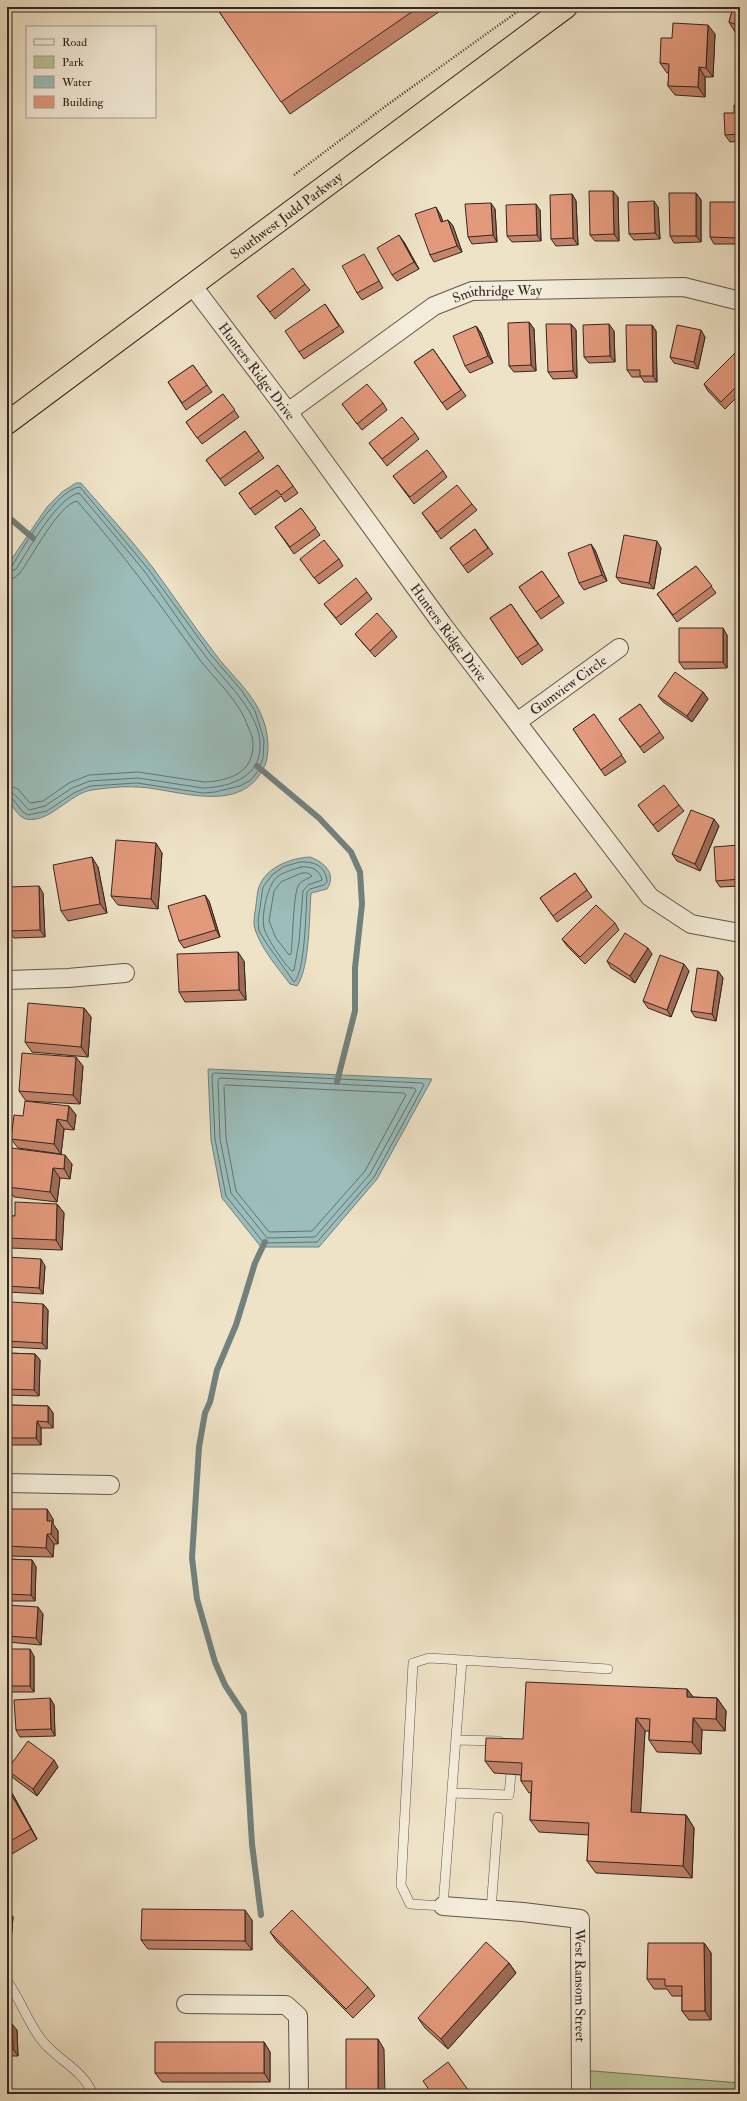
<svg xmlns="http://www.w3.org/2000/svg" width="747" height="2101" font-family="'IM FELL Double Pica',serif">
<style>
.green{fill:#b7c497;stroke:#74755c}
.water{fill:#9bbdbb;stroke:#71817d}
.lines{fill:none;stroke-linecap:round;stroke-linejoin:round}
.shore{stroke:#66726e;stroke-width:1}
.stream{stroke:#71817d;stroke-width:6}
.service-casing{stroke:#61554a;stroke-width:10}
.minor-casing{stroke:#61554a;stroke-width:20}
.trunk-casing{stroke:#322621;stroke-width:24}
.path{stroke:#322621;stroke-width:2.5;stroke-dasharray:1 2;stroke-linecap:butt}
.service{stroke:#f5eddb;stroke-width:9}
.minor{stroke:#f5eddb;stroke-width:18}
.trunk{stroke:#efe3c7;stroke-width:22}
.wall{fill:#c3846a;stroke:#322621}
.shaded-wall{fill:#9f6b56;stroke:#322621}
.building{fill:#e3997b;stroke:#322621}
.labels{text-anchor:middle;stroke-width:3;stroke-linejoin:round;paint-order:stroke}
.street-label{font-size:14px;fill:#322621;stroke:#f5eddb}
</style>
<rect width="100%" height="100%" fill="#efe3c7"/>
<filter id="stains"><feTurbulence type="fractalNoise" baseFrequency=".005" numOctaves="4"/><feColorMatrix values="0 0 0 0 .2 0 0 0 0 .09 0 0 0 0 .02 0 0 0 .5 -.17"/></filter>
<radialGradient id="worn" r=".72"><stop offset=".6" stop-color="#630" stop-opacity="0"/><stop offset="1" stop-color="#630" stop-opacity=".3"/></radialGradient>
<path class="green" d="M581,2070l159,13v11h-159z"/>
<path class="water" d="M76,483h5c24,28 50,56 72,85 20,27 39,56 60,83 14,20 33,35 45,57 8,15 12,33 9,50 -1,7 -5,13 -9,19 -27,36 -86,11 -121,10 -14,-1 -31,1 -45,3 -22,3 -43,34 -66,29 -8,-2 -14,-14 -19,-21v-232l40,-59 15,-15z
M310,857c14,5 27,17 17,32l-16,4c-2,24 -1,74 -14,93l-7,-2c-12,-16 -27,-33 -34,-52 -4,-9 -1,-18 0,-27 1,-6 1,-13 3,-18 7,-20 32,-29 51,-30z
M208,1069l224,10 -55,100 -58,68h-58l-39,-49 -11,-58z"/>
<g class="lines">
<path class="shore" d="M7,568l5,-2c11,-19 46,-78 68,-79l69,83 62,85 31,36 13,20 9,29 -1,18 -4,12 -8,10 -11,6 -25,6 -12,1 -66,-10 -47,3 -16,7 -27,18 -19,4 -5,-3 -12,-15 -4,-1
M7,573l9,-4c12,-18 41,-72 63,-76 22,26 45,53 66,79 21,28 40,59 62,86 19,25 49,50 53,83 3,35 -28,46 -57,47l-65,-10 -48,3 -18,7 -27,18 -16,4 -15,-16 -7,-3
M7,579l7,-1 6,-5c11,-15 39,-69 57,-72 45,51 84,105 123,159 18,23 39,40 49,69 2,4 4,9 4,14 1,30 -24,38 -49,39l-66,-10 -49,3 -20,8 -26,18 -13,2 -12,-14 -11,-4
M300,862c14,-1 26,4 27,20l-3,3 -14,4 -3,3c-1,17 -2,82 -13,90l-27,-38 -8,-13 -1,-10 5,-34 9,-12 11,-8z
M301,867c9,-1 19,2 21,13l-14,5 -5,6 -4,51 -5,28 -2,1c-8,-7 -25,-32 -28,-43 -3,-12 3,-41 12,-50 6,-6 17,-8 25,-11z
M302,873h6l4,3c-4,3 -9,4 -13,8 -6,9 -6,56 -8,70l-2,1 -13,-17 -7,-17 5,-30 7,-9z
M215,1073l207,10 2,2 -50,92 -57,65 -53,1 -38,-47 -11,-57 -3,-64z
M220,1078l194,10 2,2 -46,84 -55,63 -48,1 -36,-45 -11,-54 -2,-58z
M226,1085l178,8 2,2 -41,76 -53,60 -43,1 -33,-41 -10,-53 -2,-51z"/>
<path class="stream" d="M7,516l26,22
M257,766l62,52 32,34 9,20 2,32 -7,64v43l-18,71
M261,1915l-9,-71 -8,-130 -19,-29 -10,-23 -18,-63 -5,-41 7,-111 6,-34 5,-11 7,-32 19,-45 19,-62 10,-21"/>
<defs>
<path id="service" d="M429,1658l33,2 -19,246 -33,-2 -9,-19 12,-222z
M462,1660l146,9
M456,1740l43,1
M453,1793l56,2 2,-21
M491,1910l7,-93
M7,1981c13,18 20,39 33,57 16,22 41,29 53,56"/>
<g id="minor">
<path id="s1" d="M192,285l96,127 154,212 208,273 41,27 49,9"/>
<path id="s2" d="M288,412l146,-106 38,-15 212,-4 56,14"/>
<path id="s3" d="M517,722l102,-74"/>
<path d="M7,980l61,-2 57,-5"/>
<path d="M7,1483l103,2"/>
<path id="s4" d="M443,1906l80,6 57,7 1,175"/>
<path d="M186,2004l100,1 12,11 1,78"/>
</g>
<g id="trunk">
<path id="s5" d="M7,423l559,-416"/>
</g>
</defs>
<use href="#service" class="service-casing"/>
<use href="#minor" class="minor-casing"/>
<use href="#trunk" class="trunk-casing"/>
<path class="path" d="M294,175l93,-70 137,-98"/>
<use href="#service" class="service"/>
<use href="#minor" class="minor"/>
<use href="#trunk" class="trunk"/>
</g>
<path class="wall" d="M222,7h224l-156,107 -72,-104z
M732,7h8v26l-5,-1 -6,-10 4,-14z
M715,34l-2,43h-8v20l-30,-2 -7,-9 1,-13h-2l-7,-10 12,-25z
M740,104v37l-10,1 -5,-7 9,-22z
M696,193l5,7v42l-27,1 -4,-7z
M572,194l4,7 2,44 -22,1 -5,-7z
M618,197l1,44h-24l-5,-6z
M740,204v40h-26l-4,-7z
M658,207l2,32 -26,1 -5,-6z
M495,209l2,33 -25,2 -4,-7z
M540,210l1,31 -29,1 -5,-6z
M440,214l3,8 5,-2 5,6 9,26 -28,10 -4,-7z
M404,242l15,27 -22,12 -5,-6z
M368,261l15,27 -21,12 -5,-7z
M305,284l5,6 -35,29 -18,-23z
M325,304l19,28 -40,27 -5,-7z
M529,322l5,7 2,42 -22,1 -5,-6z
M571,324l5,6 1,48 -24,1 -5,-7z
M652,325l4,6 1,51h-13l-3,-5h-9l-5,-7z
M476,326l5,7 12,30 -23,10 -5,-7z
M614,331l1,31 -26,1 -5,-6z
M705,337l-7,32 -24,-6 -4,-6z
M433,349l33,47 -19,14 -33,-48z
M740,354v40l-15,15 -17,-18 -4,-7z
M193,365l19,27 -26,18 -18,-28z
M223,394l16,23 -37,27 -16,-22z
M383,403l4,7 -25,20 -20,-26z
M245,431l19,27 -39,28 -19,-26z
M415,433l4,6 -32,27 -18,-23z
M278,465l20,28 -13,9 -4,-6 -26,19 -16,-22z
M443,471l4,6 -33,27 -21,-28z
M472,504l5,6 -36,29 -19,-26z
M301,508l19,27 -26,19 -19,-27z
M475,529l18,25 -25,19 -18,-25z
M661,548l-7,41 -33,-6 -5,-6z
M595,550l12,31 -23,9 -5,-7z
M300,559h39l4,7 -24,18z
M696,566l20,27 -39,29 -20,-28z
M542,571l22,32 -23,16 -22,-32z
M367,592l5,7 -31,26 -17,-21z
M511,604l32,46 -21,15 -32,-47z
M392,630l5,7 -22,20 -15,-17 -5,-6z
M727,635v33l-43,1 -5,-7z
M703,692l5,7 -16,23 -29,-20 -5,-6z
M640,704l24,34 -20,15 -25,-34z
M594,714l32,48 -21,14 -32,-47z
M638,805h41l5,6 -26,21z
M719,826l-19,45 -23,-10 -5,-7z
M740,847v39l-20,1 -4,-6z
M162,853l-4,56 -40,-4 -7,-9z
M98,867l9,46 -39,8 -7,-10z
M575,873l17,24 -35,25 -17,-24z
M43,893l2,44 -31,1 -5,-7z
M209,901l11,36 -36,11 -5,-7z
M615,923l4,7 -34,34 -18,-18 -5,-7z
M652,954l-17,29 -24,-15 -4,-7z
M244,961l2,39 -61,2 -6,-10z
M689,971l-18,46 -23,-9 -5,-7z
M718,971l5,7 -7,43 -21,-4 -4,-6z
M84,1008l7,9 -3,40 -56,-5 -7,-10z
M83,1066l-3,38 -54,-3 -7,-10z
M69,1106l7,9 -2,15 -10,-1 -3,25 -43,-6 -7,-9 12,-23z
M11,1148l61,16 -2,15 -10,-1 -3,24 -43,-5 -7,-10z
M57,1204l7,9 -2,37 -52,-2 -3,-4v-28h8z
M7,1257l38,9 -2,28 -35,-2 -1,-2z
M43,1304l5,6 -1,39 -40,-2v-29h3z
M7,1353l28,1 5,6 -1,36 -32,-1z
M7,1405l41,1 5,7v15h-12v17h-34z
M7,1509l46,10v5l5,7v13h-4l-1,13 -46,-1z
M7,1559l25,1 4,7 -1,34h-28z
M7,1605l36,9 -2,31 -34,-3z
M7,1649l27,7v36h-27z
M687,1689l6,8 24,1 9,13 -1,20 -23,-1 -1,24 -44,-2 -8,-12v-9h-4l-5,82 46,2 8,13 -2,50 -96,-5 -9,-12 2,-26 -50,-3 -9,-12 1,-27h-2l-8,-12v-6l-27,-2 -9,-12 38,-22z
M50,1698l4,7 1,31 -35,1 -4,-7z
M58,1767l-21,29 -25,-19 -5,-7z
M7,1787l5,6 25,46 -30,18z
M7,1909l6,8 -2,23h-4z
M252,1920v30l-104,-1 -7,-9z
M270,1932l98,55 7,9 -22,22 -76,-76z
M704,1943l7,10v67h-22l-7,-9v-15h-10l-5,-7h-13l-7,-10z
M509,1963l7,10 -68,76 -23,-21 -7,-10z
M7,2024l10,6 1,26h-11z
M264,2042l6,10v30h-108l-7,-9z"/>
<path class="shaded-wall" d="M708,25l7,9 -2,43 -7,-9z
M699,67l6,10v20l-7,-10z
M613,191l5,6 1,44 -5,-7z
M696,193l5,7v42l-5,-6z
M572,194l4,7 2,44 -5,-7z
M654,201l4,6 2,32 -5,-6z
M739,202l1,2v36l-2,-2z
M491,203l4,6 2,33 -4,-7z
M536,204l4,6 1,31 -4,-6z
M436,207l4,7 6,15 -5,-7z
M448,220l5,6 9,26 -5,-6z
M399,235l5,7 15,27 -5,-7z
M529,322l5,7 2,42 -5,-6z
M571,324l5,6 1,48 -4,-7z
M609,324l5,7 1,31 -5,-6z
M652,325l4,6 1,51 -4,-6z
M476,326l5,7 12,30 -5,-7z
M701,330l4,7 -7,32 -4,-7z
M657,541l4,7 -7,41 -5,-6z
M591,544l4,6 12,31 -5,-6z
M723,628l4,7v33l-4,-6z
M703,692l5,7 -16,23 -5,-6z
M714,819l5,7 -19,45 -5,-7z
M156,843l6,10 -4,56 -7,-10z
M739,845l1,2v25z
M92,857l6,10 9,46 -7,-9z
M39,886l4,7 2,44 -5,-7z
M205,895l4,6 11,36 -4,-7z
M648,948l4,6 -17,29 -5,-7z
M238,952l6,9 2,39 -7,-10z
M684,964l5,7 -18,46 -4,-7z
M718,971l5,7 -7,43 -4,-7z
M84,1008l7,9 -3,40 -7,-10z
M76,1057l7,9 -3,38 -7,-9z
M69,1106l7,9 -2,15 -7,-9z
M57,1119l7,10 -3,25 -7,-10z
M65,1155l7,9 -2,15 -6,-10z
M53,1168l7,10 -3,24 -7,-10z
M57,1204l7,9 -2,37 -6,-10z
M41,1259l4,7 -2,28 -4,-6z
M43,1304l5,6 -1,39 -5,-6z
M35,1354l5,6 -1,36 -5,-6z
M48,1406l5,7v15l-5,-6z
M37,1421l4,7v17l-5,-7z
M47,1509l6,10v5l5,7v13l-7,-10 -4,-13z
M47,1534l7,10 -1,13 -7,-9z
M32,1560l4,7 -1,34 -4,-6z
M38,1607l5,7 -2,31 -5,-7z
M30,1649l4,7v36l-4,-6z
M687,1689l9,12 -9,-4z
M50,1698l4,7 1,31 -4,-7z
M717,1698l9,13 -1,20 -9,-12z
M636,1718l9,13 -5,94 -9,-13z
M693,1718l9,12 -1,24 -9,-12z
M54,1760l4,7 -21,29 -4,-7z
M7,1787l5,6 25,46 -6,-10z
M686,1815l8,13 -2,50 -9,-12z
M7,1909l6,8 -2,23 -4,-6z
M245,1910l7,10v30l-7,-9z
M704,1943l7,10v67l-6,-9z
M509,1963l7,10 -68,76 -7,-10z
M12,2024l5,6 1,26 -5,-7z
M378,2039l6,10 1,45h-7z
M264,2042l6,10v30l-6,-9z"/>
<path class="building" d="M222,7h197l-138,95 -63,-92z
M733,7h7v19l-11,-4z
M673,23l35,2 -2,43 -7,-1 -1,20 -30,-1 1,-22 -9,-1 1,-25h11z
M740,104v30l-15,1 -1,-22h10v-8z
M589,191h24l1,43 -24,1z
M669,193h27v43h-26z
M572,194l1,44 -22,1 -1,-44z
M654,201l1,32 -26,1 -1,-32z
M710,202h29l-1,36 -28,-1z
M491,203l2,32 -25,2 -3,-33z
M536,204l1,31 -30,1 -1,-31z
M436,207l5,15 7,-2 9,26 -27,9 -15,-41z
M399,235l15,27 -22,13 -15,-27z
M364,254l15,27 -22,12 -15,-27z
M293,268l12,16 -35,28 -13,-16z
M325,304l14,22 -40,26 -14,-21z
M529,322l2,43 -22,1 -1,-43z
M546,324h25l2,47 -25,1z
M609,324l1,32 -26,1 -1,-32z
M626,325h26l1,51h-13v-6h-13z
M677,325l24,5 -7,32 -24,-5z
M476,326l12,30 -23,10 -12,-30z
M433,349l28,41 -19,13 -28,-41z
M737,351l3,3v29l-19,19 -17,-18z
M193,365l14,20 -25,18 -14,-21z
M367,384l16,19 -26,21 -15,-20z
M223,394l12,16 -38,28 -11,-16z
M402,417l13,16 -33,26 -13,-16z
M245,431l14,20 -39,28 -14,-19z
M427,450l16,21 -33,26 -17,-21z
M278,465l15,21 -12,9 -4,-5 -27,19 -11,-16z
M457,485l15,19 -35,28 -15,-19z
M301,508l15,20 -26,19 -15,-20z
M475,529l13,19 -25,18 -13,-18z
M624,535l33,6 -8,42 -33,-6z
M324,540l15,19 -25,19 -14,-19z
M591,544l11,31 -23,8 -11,-30z
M696,566l16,20 -39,29 -16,-21z
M542,571l17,25 -23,16 -17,-25z
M356,578l11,14 -31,26 -12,-14z
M511,604l27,40 -21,14 -27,-40z
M377,613l15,17 -22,21 -15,-17z
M679,628h44v34h-44z
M675,672l28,20 -16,24 -29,-20z
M640,704l20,28 -20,15 -21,-28z
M594,714l28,41 -21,15 -28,-41z
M664,785l15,20 -26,20 -15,-20z
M691,810l23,9 -19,45 -23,-10z
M116,840l40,3 -5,56 -40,-3z
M739,845l1,34 -24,2 -2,-34z
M92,857l8,47 -39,7 -8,-46z
M575,873l12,17 -34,26 -13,-18z
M39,886l1,44 -31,1 -1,-44z
M205,895l11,35 -37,11 -11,-35z
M596,905l19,18 -35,34 -18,-18z
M625,933l23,15 -18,28 -23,-15z
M238,952l1,38 -60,2 -2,-38z
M660,955l24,9 -17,46 -24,-9z
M697,968l21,3 -6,43 -21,-3z
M28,1003l56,5 -3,39 -56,-5z
M22,1053l54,4 -3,38 -54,-4z
M25,1101l44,5 -2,15 -10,-2 -3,25 -43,-5 3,-24 9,1z
M11,1148l54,7 -1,14 -11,-1 -3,24 -43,-5z
M15,1202l42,2 -1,36 -49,-2v-22h8z
M7,1257l34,2 -2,29 -32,-2z
M11,1302l32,2 -1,39 -35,-2v-23h3z
M7,1353l28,1 -1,36 -27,-1z
M7,1405l41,1v16l-11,-1 -1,17h-29z
M7,1509h40v12h5l-1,13h-4l-1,14 -39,-2z
M7,1559l25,1 -1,35 -24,-1z
M7,1605l31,2 -2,31 -29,-2z
M7,1649h23v37h-23z
M526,1682l161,7v8l30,1 -1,21 -23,-1 -1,24 -43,-2 1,-21 -14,-1 -5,94 55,3 -3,51 -96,-5 2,-38 -59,-3 2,-39h-11l1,-18 -37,-2 1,-23 37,1z
M50,1698l1,31 -35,1 -2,-30z
M28,1741l26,19 -21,29 -26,-19z
M7,1787l24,42 -24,14z
M142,1909l103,1v31l-104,-1z
M292,1910l76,77 -22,22 -76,-77z
M486,1942l23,21 -68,76 -23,-21z
M648,1943h56l1,68h-23v-25h-17v-7h-18z
M7,2024h5l1,25h-6z
M346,2039h32v55h-32z
M155,2042h109v31h-109z
M448,2062l23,32h-39l-9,-13z"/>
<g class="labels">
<g class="street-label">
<text dy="5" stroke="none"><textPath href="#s5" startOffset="348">Southwest Judd Parkway</textPath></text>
<text dy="5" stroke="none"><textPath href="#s2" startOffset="246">Smithridge Way</textPath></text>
<text dy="5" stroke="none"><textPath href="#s1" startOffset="108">Hunters Ridge Drive</textPath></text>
<text dy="5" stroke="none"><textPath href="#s1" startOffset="432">Hunters Ridge Drive</textPath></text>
<text dy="5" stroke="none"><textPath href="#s3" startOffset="63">Gumview Circle</textPath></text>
<text dy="5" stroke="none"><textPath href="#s4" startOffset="204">West Ransom Street</textPath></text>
</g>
</g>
<rect width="747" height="2101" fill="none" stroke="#efe3c7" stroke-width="24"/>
<rect x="8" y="8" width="731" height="2085" fill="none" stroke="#322621" stroke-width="2"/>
<rect x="12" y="12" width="723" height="2077" fill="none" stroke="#322621"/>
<rect x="26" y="26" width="130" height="92" fill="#f5eddb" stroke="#a79d91"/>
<rect x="34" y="39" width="20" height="6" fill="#f5eddb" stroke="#a79d91"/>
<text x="62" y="46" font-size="12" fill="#322621">Road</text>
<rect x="34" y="56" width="20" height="12" fill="#b7c497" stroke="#a79d91"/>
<text x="62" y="66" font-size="12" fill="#322621">Park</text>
<rect x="34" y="76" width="20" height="12" fill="#9bbdbb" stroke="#a79d91"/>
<text x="62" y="86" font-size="12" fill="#322621">Water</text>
<rect x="34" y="96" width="20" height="12" fill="#e3997b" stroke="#a79d91"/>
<text x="62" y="106" font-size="12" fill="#322621">Building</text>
<rect width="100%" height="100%" filter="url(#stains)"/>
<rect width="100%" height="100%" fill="url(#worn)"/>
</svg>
